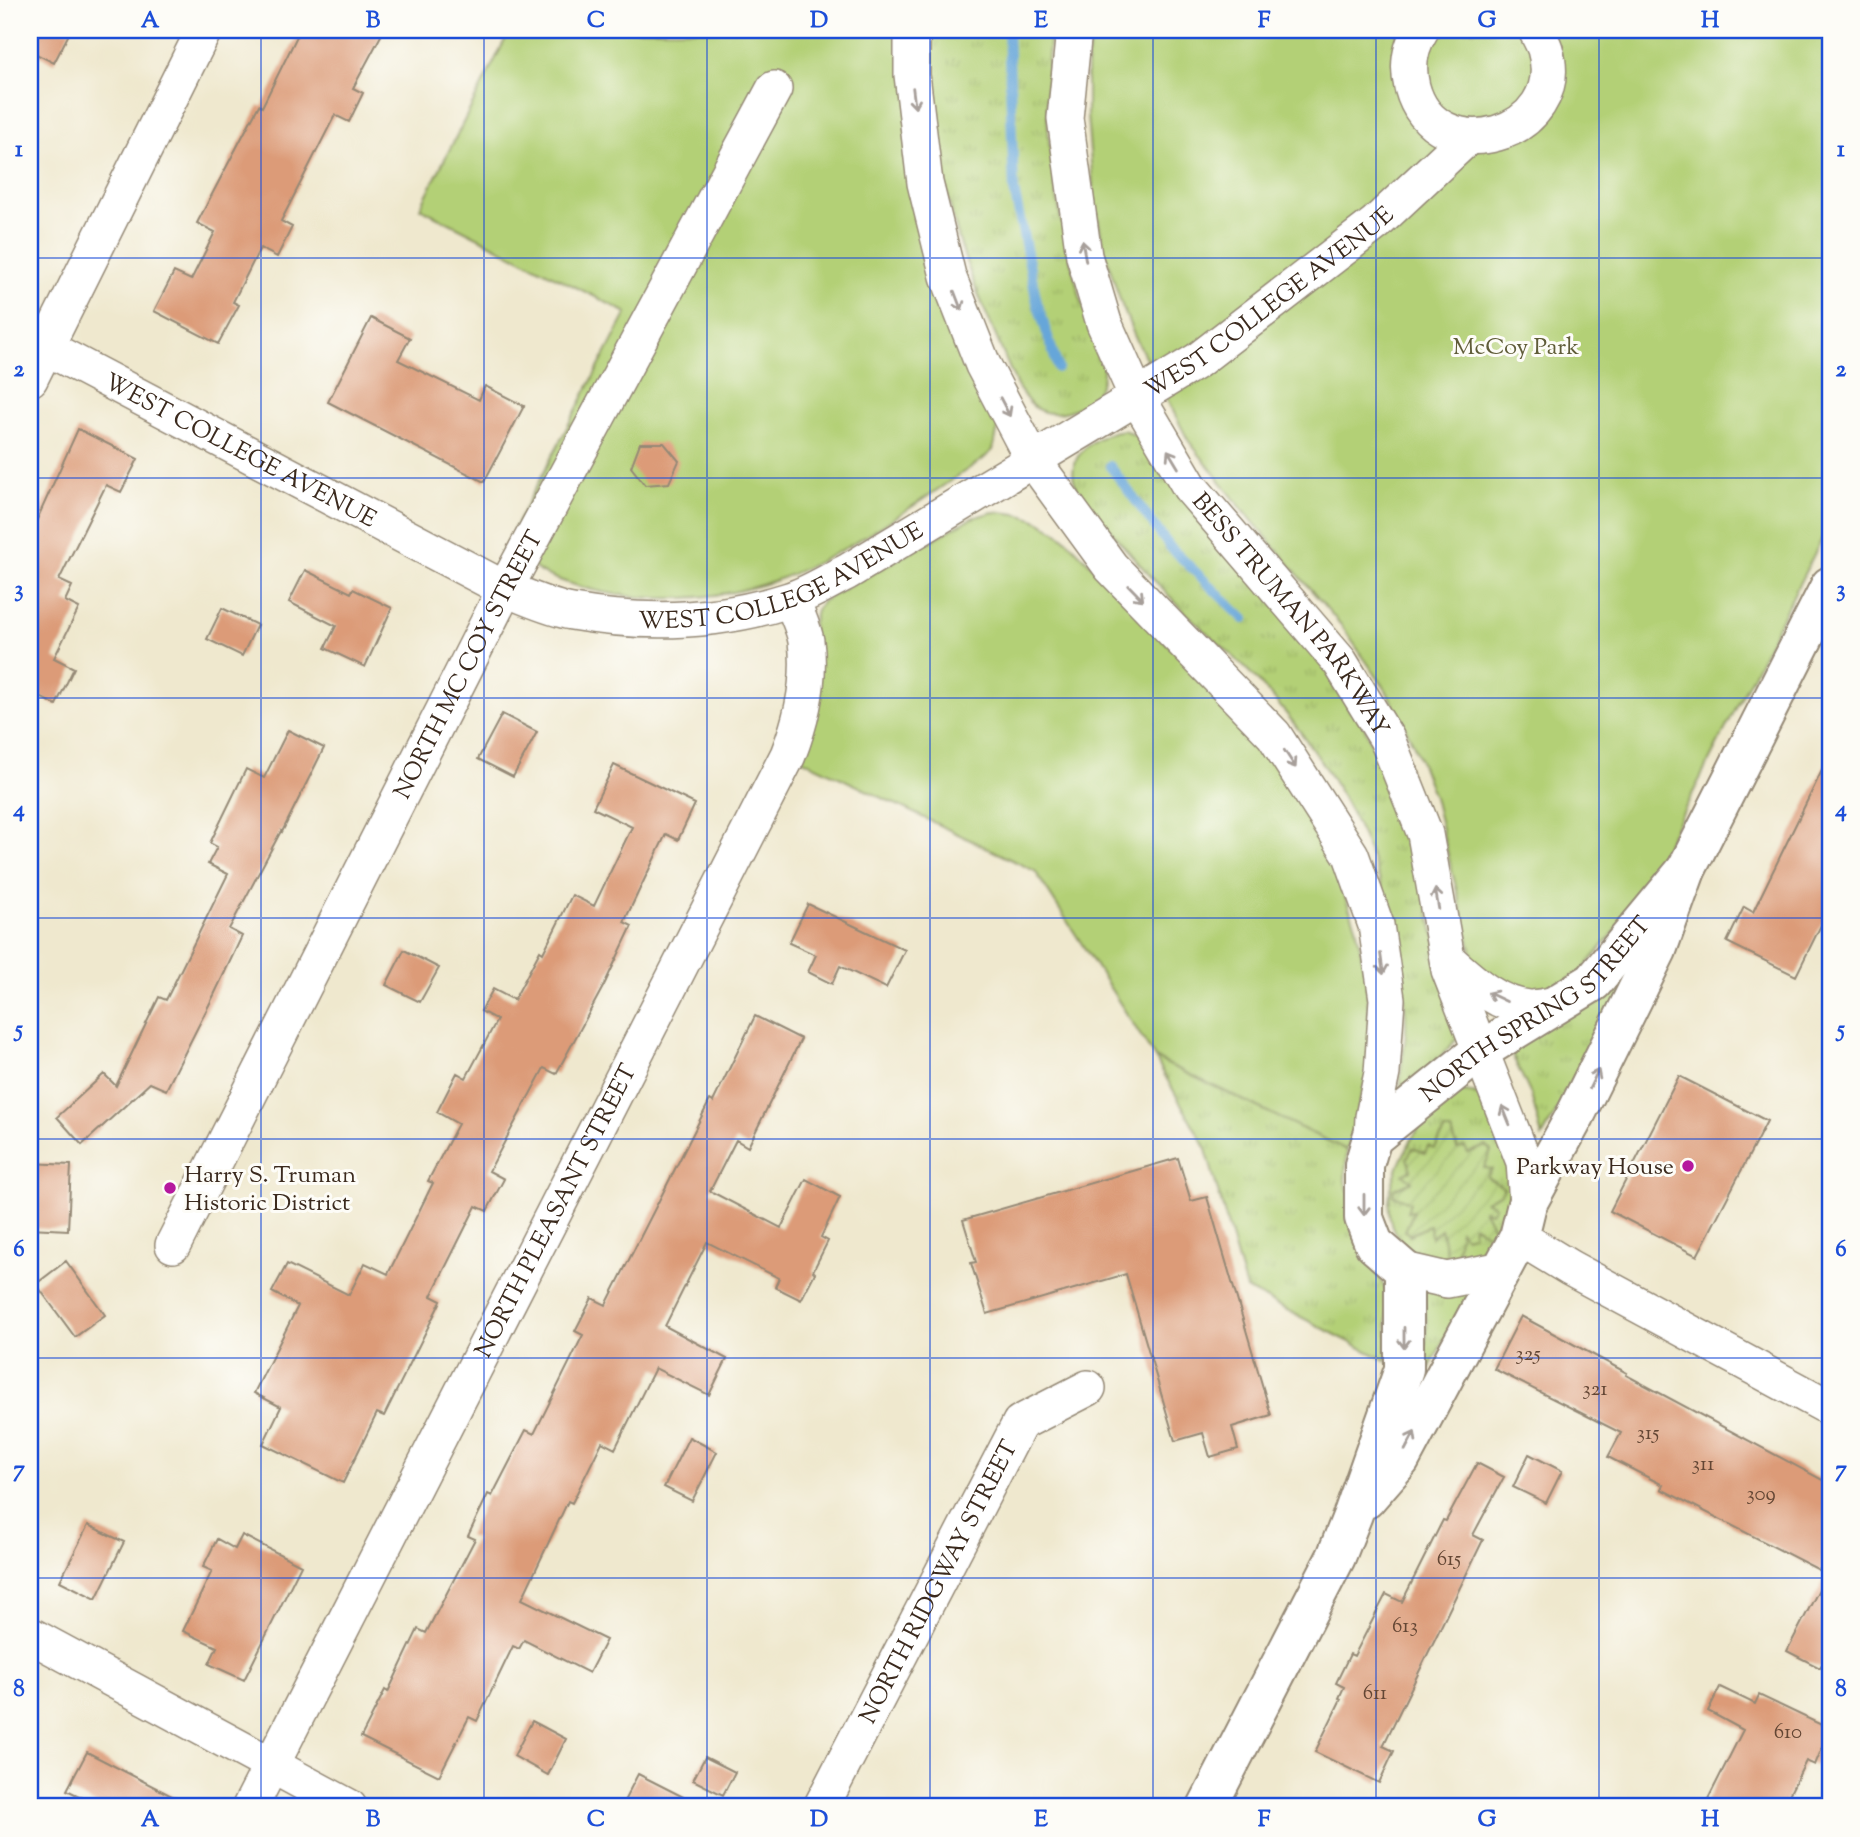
<svg xmlns="http://www.w3.org/2000/svg" width="1860" height="1837" font-family="'Sorts Mill Goudy',serif">
<style>
.grass{fill:url(#grass-tufts);stroke:#777d4a;stroke-width:2;fill-rule:evenodd}
.park{fill:#b3d076;stroke:#777d4a;stroke-width:2}
.garden{fill:url(#garden-furrows);stroke:#777d4a;stroke-width:2}
.lines{fill:none;stroke-linecap:round;stroke-linejoin:round}
.stream{stroke:#66a6d9;stroke-width:10}
.building{fill:#dc9b78}
.minor-casing{stroke:#958976;stroke-width:38}
.tertiary-casing{stroke:#958976;stroke-width:42}
.minor{stroke:#fff;stroke-width:35}
.tertiary{stroke:#fff;stroke-width:38}
.oneway{stroke:#a79f9a}
.grid{fill:none;stroke:#1d4ed8;stroke-width:2;stroke-opacity:0.55}
.poi-dot{fill:#b5179e;stroke:#fdfcf7;stroke-width:2.5}
.labels{text-anchor:middle;stroke-width:6;stroke-linejoin:round;paint-order:stroke}
.number-label{font-size:21px;fill:#634634}
.street-label{font-size:24px;fill:#3b2a1e;stroke:#fdfcf7}
.park-label{font-size:24px;fill:#5f5c38;stroke:#fdfcf7}
.poi-label{font-size:24px;fill:#3b2a1e;stroke:#fdfcf7;text-anchor:end}
.neatline{fill:none;stroke:#1d4ed8;stroke-width:2.5}
.grid-label{font-size:23px;text-anchor:middle;font-weight:bold;fill:#1d4ed8}
</style>
<defs>
<pattern id="grass-tufts" width="24" height="20" patternUnits="userSpaceOnUse" patternTransform="scale(1.75)"><rect width="24" height="20" fill="#b3d076"/><path d="M3 7l-1-3M5 7V3M7 7l1-3M15 17l-1-3M17 17v-4M19 17l1-3" fill="none" stroke="#9bb366"/></pattern>
<pattern id="garden-furrows" width="10" height="10" patternUnits="userSpaceOnUse" patternTransform="scale(1.75)"><rect width="10" height="10" fill="#b3d076"/><path d="M-1 1l2-2M0 10L10 0M9 11l2-2" fill="none" stroke="#9bb366"/></pattern>
</defs>
<rect width="100%" height="100%" fill="#fdfcf7"/>
<filter id="ink" filterUnits="userSpaceOnUse"><feTurbulence type="fractalNoise" baseFrequency=".0143" numOctaves="2"/><feDisplacementMap in="SourceGraphic" scale="14" xChannelSelector="R" yChannelSelector="G"/><feConvolveMatrix kernelMatrix="1 2 1 2 8 2 1 2 1" color-interpolation-filters="sRGB"/></filter>
<filter id="wash" filterUnits="userSpaceOnUse"><feTurbulence type="fractalNoise" baseFrequency=".00686" numOctaves="4" result="noise"/><feDisplacementMap in="SourceGraphic" scale="28" xChannelSelector="R" yChannelSelector="G"/><feGaussianBlur stdDeviation="1.57" result="paint"/><feColorMatrix in="noise" values="0 0 0 0 0 0 0 0 0 0 0 0 0 0 0 0 0 1.4 0 .05"/><feComposite in="paint" operator="in"/></filter>
<g filter="url(#wash)">
<rect width="100%" height="100%" fill="#efe8ce"/>
<path class="grass" d="M925,30h126c-13,86 5,180 28,263 7,24 26,56 24,81 -1,29 -46,50 -69,33 -7,-5 -12,-14 -17,-21 -20,-49 -44,-98 -59,-150 -19,-67 -26,-137 -33,-206z
M1124,430l22,11 165,206 53,79 50,124 45,187 -48,51 -9,4c-5,-22 5,-45 4,-68 -1,-63 -18,-132 -44,-189 -24,-53 -63,-110 -103,-153 -24,-26 -52,-48 -77,-73 -28,-28 -56,-59 -81,-90 -10,-11 -23,-24 -27,-39 -6,-28 27,-48 50,-50z
M1639,965l-97,172 -11,-42 -22,-47z
M1155,1058l192,92 -2,31 31,89 11,23v68l-141,-72 -41,-143z
M1466,1092l16,3 28,68 -1,39 -8,33 -19,18 -23,12c-17,-4 -37,-5 -51,-17 -34,-28 -16,-72 1,-104 11,-19 22,-38 42,-49 4,-3 10,-3 15,-3zM1444,1131h8l5,18c11,4 22,11 27,20 8,13 -1,51 -15,57 -8,4 -19,2 -28,2l-10,9v-13l-21,11 4,-25 -6,2 3,-10 -18,-7 2,-6 18,-8 -1,-10 14,-18 9,-4z
M1423,1290l46,3 -45,85c-4,-14 4,-37 3,-53 -1,-12 -4,-23 -4,-35z"/>
<path class="park" d="M510,30h385l103,398 -5,22 -11,10c-62,40 -133,94 -203,119 -73,27 -163,26 -235,-5 -6,-2 -8,-6 -13,-9 -7,-7 -19,-11 -28,-15l124,-237 -207,-105z
M1091,30h739v493l-195,384 -52,63 -26,17 -42,7 -41,-33 -40,-164 -21,-54 -27,-53 -45,-65 -98,-115 -55,-70 -54,-105 -13,-32 -17,-54 -10,-51 -7,-82v-50z
M993,512c30,0 52,9 75,29l195,202 59,94 34,89 10,53 4,51 -3,45 -20,75 -192,-92 -120,-187 -236,-113 14,-136 3,-12 7,-9 149,-83z"/>
<path class="garden" d="M1444,1131h8l5,18 8,-2 3,6 18,-7 5,5 -7,17 8,1 -5,8 17,11 -4,6 -15,7 10,5 -4,6 -7,-2 10,20 -7,3 -14,-8 -1,10 -7,2 -5,-7 -4,25 -9,1 -6,-27 -10,9 -1,-13 -20,10 -5,-4 9,-20 -7,1 3,-10 -17,-7 1,-6 18,-8 -9,-7 8,-4 -4,-12 6,-10 12,5 3,-7 7,3z"/>
<g class="lines">
<path class="stream" d="M1008,30l6,160 23,112 21,66
M1110,466l60,81 74,72"/>
</g>
<g id="blocks">
<path class="building" d="M30,30h41l-17,33 -24,-12z
M300,30h84l-31,58 10,5 -14,29 -14,-7 -54,106 11,6 -15,30 -17,-9 -27,54 6,3 -21,39 -64,-33 20,-39 17,8 24,-48 -18,-9 62,-118 3,2z
M371,318l39,20 -12,22 81,40 6,-14 39,20 -40,76 -156,-80z
M78,429l60,30 -17,33 -15,-7 -47,95 13,6 -7,15 14,7 -25,50 20,10 -18,37 -20,-10 -6,14v-174z
M640,443h24l15,18 -10,22 -24,2 -14,-18z
M305,570l46,23 2,-4 39,19 -27,59 -40,-19 11,-22 -47,-24z
M222,608l35,17 -15,31 -35,-17z
M502,714l35,18 -24,45 -35,-18z
M288,730l36,18 -42,84 -1,-1 -52,98 13,7 -28,59 -48,95 -16,-7 -68,62 -25,-28 47,-43 12,12 43,-89 7,3 62,-126 -20,-10 9,-17 -7,-4 36,-74 18,9z
M1830,754v170l-7,-3 -27,55 -69,-34 17,-35 9,5z
M614,765l81,39 -17,36 -12,-6 -42,88 8,4 -28,59 -48,89 -12,-6 -55,103 15,8 -17,32 -11,-5 -45,90 10,5 -57,115 -7,-3 -34,70 -80,-39 18,-37 -27,-14 44,-87 -26,-14 15,-28 62,31 16,-32 23,11 45,-91 -5,-2 30,-57 -21,-12 20,-39 9,5 31,-58 -16,-9 12,-22 21,11 26,-49 3,2 29,-58 22,11 38,-79 -39,-19z
M808,904l97,46 -19,38 -46,-22 -8,18 -24,-12 8,-17 -27,-12z
M404,950l35,18 -19,34 -34,-17z
M755,1016l46,23 -53,108 -12,-7 -26,51 71,37 25,-49 34,18 -19,40 7,4 -15,30 2,2 -14,27 -26,-13 4,-9 -72,-36 -42,84 62,33 -18,36 -54,-27 -40,81 -13,-7 -30,61 -4,-2 -46,98 84,41 -17,33 -65,-33 -5,9 -6,-3 -36,75 -8,-4 -30,59 -78,-39 24,-47 3,2 30,-63 8,4 49,-94 -7,-3 20,-42 4,2 34,-66 8,4 49,-99 -8,-4 17,-33 14,7 104,-205 3,2z
M1679,1076l88,45 -70,135 -87,-45z
M1178,1158l13,43 16,-4 64,218 -39,12 6,22 -28,8 -7,-24 -28,8 -49,-167 -139,40 -16,-51 5,-1 -13,-42z
M30,1163l41,2 -3,65 -38,-2z
M66,1261l39,54 -30,22 -39,-53z
M1521,1316l106,57 -1,2 204,109v164l-10,20 -33,-17 40,-77 -166,-85 2,-4 -55,-28 13,-24 -127,-64z
M689,1437l28,15 -25,49 -28,-14z
M1529,1454l33,17 -16,32 -33,-16z
M1477,1463l27,14 -31,58 10,5 -100,206 11,5 -15,32 -64,-31 26,-53 -2,-1 5,-11 -8,-4 14,-29 4,2 32,-62 16,8 41,-82 3,1z
M88,1525l36,17 -28,57 -36,-18z
M242,1535l59,30 -57,115 -35,-16 8,-17 -34,-16 29,-60 -9,-4 14,-28 18,10z
M1720,1687l35,17 4,-9 71,34 -15,36 -9,-4 -23,46h-79l39,-77 -35,-19z
M532,1721l34,18 -18,36 -34,-19z
M87,1752l106,55h-92l-34,-17z
M705,1757l30,15 -12,23 -30,-15z
M638,1774l65,33h-82z"/>
</g>
</g>
<g filter="url(#ink)">
<use href="#blocks" fill-opacity="0" stroke="#958976" stroke-width="2"/>
<g class="lines">
<defs>
<g id="minor">
<path d="M912,30v45l13,108 23,93 35,89 50,95 78,107 163,168 77,120 25,70 11,74 -5,74 -9,44 -1,21"/>
<path id="s1" d="M1074,30l-9,88 19,138 20,67 33,74 53,90 150,175 47,77 38,95 24,136 75,192 3,42"/>
<path d="M1421,30c-11,17 -14,37 -9,57 23,87 159,49 133,-38 -2,-6 -6,-13 -9,-19"/>
<path id="s2" d="M30,339l475,250c22,8 44,19 67,23 74,13 145,11 217,-12 20,-6 40,-19 58,-28l350,-211 179,-138 92,-86"/>
<path d="M30,379l174,-349"/>
<path d="M1448,960c23,20 48,45 81,48 9,0 20,-3 28,-4"/>
<path d="M1519,1237l51,31 260,140"/>
<path id="s3" d="M173,1245l332,-656 269,-500"/>
<path d="M1404,1270l43,10 56,-11"/>
<path d="M30,1635l319,172"/>
<path id="s4" d="M250,1807l538,-1052c14,-36 23,-75 18,-114 -2,-13 -10,-28 -14,-41"/>
<path id="s5" d="M821,1807l199,-384 68,-35"/>
</g>
<g id="tertiary">
<path d="M1366,1499l34,-39 119,-223 8,-33 48,-88 82,-166 29,-80 144,-284"/>
<path id="s6" d="M1207,1807l129,-250 17,-43 51,-145v-99l-30,-26 -10,-26v-53l8,-27 108,-87 113,-69 93,-112"/>
</g>
</defs>
<use href="#minor" class="minor-casing"/>
<use href="#tertiary" class="tertiary-casing"/>
<use href="#minor" class="minor"/>
<use href="#tertiary" class="tertiary"/>
</g>
<defs><path id="oneway-shaft" d="M-6 0H5M1.5-3L5.5 0L1.5 3" fill="none" stroke-width="1.6" stroke-linecap="round" stroke-linejoin="round" transform="scale(1.75)"/></defs>
<g class="oneway">
<use href="#oneway-shaft" transform="translate(914 98) rotate(83)"/>
<use href="#oneway-shaft" transform="translate(1084 251) rotate(-100)"/>
<use href="#oneway-shaft" transform="translate(958 301) rotate(69)"/>
<use href="#oneway-shaft" transform="translate(1005 407) rotate(62)"/>
<use href="#oneway-shaft" transform="translate(1173 459) rotate(-121)"/>
<use href="#oneway-shaft" transform="translate(1136 593) rotate(46)"/>
<use href="#oneway-shaft" transform="translate(1290 759) rotate(57)"/>
<use href="#oneway-shaft" transform="translate(1437 899) rotate(-100)"/>
<use href="#oneway-shaft" transform="translate(1382 964) rotate(82)"/>
<use href="#oneway-shaft" transform="translate(1497 997) rotate(-154)"/>
<use href="#oneway-shaft" transform="translate(1594 1079) rotate(-64)"/>
<use href="#oneway-shaft" transform="translate(1506 1115) rotate(-112)"/>
<use href="#oneway-shaft" transform="translate(1364 1205) rotate(90)"/>
<use href="#oneway-shaft" transform="translate(1404 1338) rotate(90)"/>
<use href="#oneway-shaft" transform="translate(1410 1441) rotate(-62)"/>
</g>
</g>
<path class="grid" d="M261,30v1777M484,30v1777M707,30v1777M930,30v1777M1153,30v1777M1376,30v1777M1599,30v1777M30,258h1800M30,478h1800M30,698h1800M30,918h1800M30,1139h1800M30,1358h1800M30,1578h1800"/>
<g class="poi-dot">
<circle cx="1688" cy="1166" r="7"/>
<circle cx="170" cy="1188" r="7"/>
</g>
<g class="labels">
<g class="number-label">
<text x="1528" y="1360">325</text>
<text x="1595" y="1395">321</text>
<text x="1648" y="1439">315</text>
<text x="1703" y="1470">311</text>
<text x="1761" y="1500">309</text>
<text x="1449" y="1565">615</text>
<text x="1405" y="1632">613</text>
<text x="1375" y="1699">611</text>
<text x="1788" y="1738">610</text>
</g>
<g class="street-label">
<text dy="8" stroke="none"><textPath href="#s2" startOffset="1393">WEST COLLEGE AVENUE</textPath></text>
<text dy="8" stroke="none"><textPath href="#s2" startOffset="238">WEST COLLEGE AVENUE</textPath></text>
<text dy="8" stroke="none"><textPath href="#s2" startOffset="826">WEST COLLEGE AVENUE</textPath></text>
<text dy="8" stroke="none"><textPath href="#s1" startOffset="646">BESS TRUMAN PARKWAY</textPath></text>
<text dy="8" stroke="none"><textPath href="#s3" startOffset="651">NORTH MC COY STREET</textPath></text>
<text dy="8" stroke="none"><textPath href="#s6" startOffset="938">NORTH SPRING STREET</textPath></text>
<text dy="8" stroke="none"><textPath href="#s4" startOffset="670">NORTH PLEASANT STREET</textPath></text>
<text dy="8" stroke="none"><textPath href="#s5" startOffset="254">NORTH RIDGWAY STREET</textPath></text>
</g>
<g class="park-label">
<text x="1516" y="354">McCoy Park</text>
</g>
<g class="poi-label">
<text x="1674" y="1174">Parkway House</text>
<text x="184" y="1182" text-anchor="start">Harry S. Truman<tspan x="184" dy="28">Historic District</tspan></text>
</g>
</g>
<rect width="1860" height="1837" fill="none" stroke="#fdfcf7" stroke-width="77"/>
<rect x="38" y="38" width="1784" height="1760" class="neatline"/>
<g class="grid-label">
<text x="150" y="27">A</text>
<text x="373" y="27">B</text>
<text x="596" y="27">C</text>
<text x="819" y="27">D</text>
<text x="1041" y="27">E</text>
<text x="1264" y="27">F</text>
<text x="1487" y="27">G</text>
<text x="1710" y="27">H</text>
<text x="19" y="156">1</text>
<text x="1841" y="156">1</text>
<text x="19" y="376">2</text>
<text x="1841" y="376">2</text>
<text x="19" y="596">3</text>
<text x="1841" y="596">3</text>
<text x="19" y="816">4</text>
<text x="1841" y="816">4</text>
<text x="19" y="1036">5</text>
<text x="1841" y="1036">5</text>
<text x="19" y="1256">6</text>
<text x="1841" y="1256">6</text>
<text x="19" y="1476">7</text>
<text x="1841" y="1476">7</text>
<text x="19" y="1696">8</text>
<text x="1841" y="1696">8</text>
<text x="150" y="1826">A</text>
<text x="373" y="1826">B</text>
<text x="596" y="1826">C</text>
<text x="819" y="1826">D</text>
<text x="1041" y="1826">E</text>
<text x="1264" y="1826">F</text>
<text x="1487" y="1826">G</text>
<text x="1710" y="1826">H</text>
</g>
</svg>
